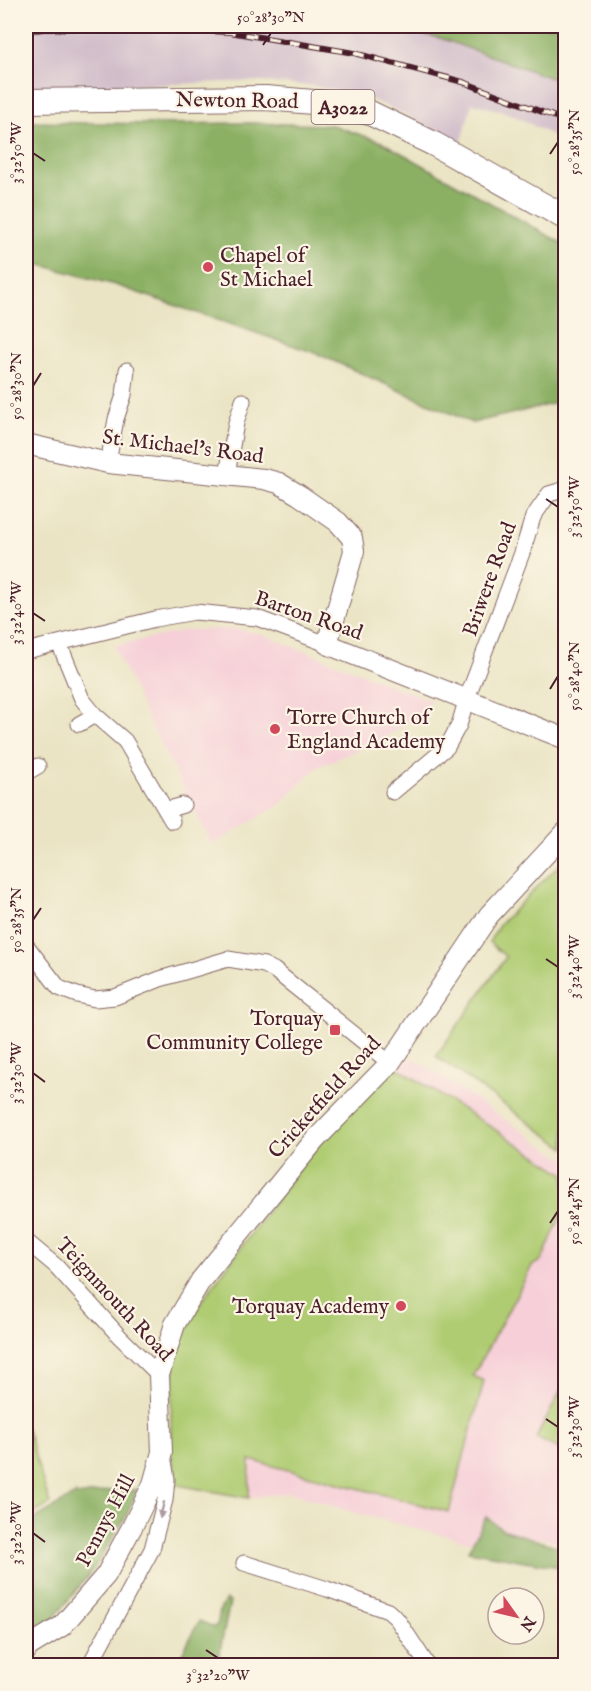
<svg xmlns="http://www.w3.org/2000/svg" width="591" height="1691" font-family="'IM FELL English',serif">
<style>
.built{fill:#f6cfd8}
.industrial{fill:#d1bdca}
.green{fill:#afcc72;stroke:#7c764e;stroke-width:1.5}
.forest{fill:#8bb064;stroke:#6a6848;stroke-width:1.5}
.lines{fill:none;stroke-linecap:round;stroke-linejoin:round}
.minor-casing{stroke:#826461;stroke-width:17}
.tertiary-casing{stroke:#826461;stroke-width:22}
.primary-casing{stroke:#826461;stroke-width:26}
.minor{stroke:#fff;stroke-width:15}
.tertiary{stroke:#fff;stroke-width:20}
.primary{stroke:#fff;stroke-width:24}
.rail-casing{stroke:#4a1f2b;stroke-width:6}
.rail{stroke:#fcf5e5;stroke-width:4;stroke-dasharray:11;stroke-linecap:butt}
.oneway{fill:#ae9aa0}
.ticks{fill:none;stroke:#4a1f2b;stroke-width:2}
.poi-dot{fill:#d1495b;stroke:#fcf5e5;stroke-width:2}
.labels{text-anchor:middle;stroke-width:4.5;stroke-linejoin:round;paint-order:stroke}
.shield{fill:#fcf5e5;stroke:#7f5f63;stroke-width:1.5}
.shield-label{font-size:20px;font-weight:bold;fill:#4a1f2b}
.street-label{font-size:21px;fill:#4a1f2b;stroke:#fcf5e5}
.poi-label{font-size:21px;fill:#4a1f2b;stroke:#fcf5e5;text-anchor:start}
.neatline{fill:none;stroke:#4a1f2b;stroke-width:2}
.ticks-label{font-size:15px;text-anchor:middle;fill:#4a1f2b}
</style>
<rect width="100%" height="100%" fill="#fcf5e5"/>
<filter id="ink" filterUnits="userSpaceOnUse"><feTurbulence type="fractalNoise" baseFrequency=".0167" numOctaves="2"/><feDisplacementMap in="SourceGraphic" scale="12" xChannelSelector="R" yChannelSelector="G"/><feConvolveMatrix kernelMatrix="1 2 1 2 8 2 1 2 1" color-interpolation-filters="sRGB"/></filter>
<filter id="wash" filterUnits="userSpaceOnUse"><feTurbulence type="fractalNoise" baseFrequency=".008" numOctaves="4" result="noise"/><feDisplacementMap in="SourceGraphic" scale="24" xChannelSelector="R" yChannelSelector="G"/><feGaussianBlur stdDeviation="1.35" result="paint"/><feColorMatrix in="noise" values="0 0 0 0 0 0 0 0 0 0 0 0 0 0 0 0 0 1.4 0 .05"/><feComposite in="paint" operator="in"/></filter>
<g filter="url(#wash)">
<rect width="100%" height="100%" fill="#eae4c4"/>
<path class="built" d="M222,629h15l24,5 171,67 -18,18 -33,21 -64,27 -38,38 -67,40 -66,-130 -32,-69 74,-16z
M414,1058l151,102v383l-28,-5 -55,7 -130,-33 -63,-20 -40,6 1,-38 140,-397z"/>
<path class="industrial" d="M26,26h360l54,12 125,45v59l-56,-29 -37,-10 -11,42 -57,-31 -41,-18 -49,-10 -65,-5 -223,9z"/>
<path class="green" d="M565,859v289l-129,-92 70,-99 -17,-15 11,-18z
M390,1063l175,111v32l-23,54 -10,6 -59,110 11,5 -35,131 -199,-52 -1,38 -77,-14 1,-19 -3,-14 2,-61 3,-25 7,-24 17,-36 106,-145z
M565,1383l1,69h-1l-29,-14z
M26,1427l24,77 -24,14z"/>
<path class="forest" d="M386,26h179v57l-125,-45z
M26,122l132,2 90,-1 84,2 50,17 183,103v156l-93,22 -154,-69 -203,-69 -89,-24z
M122,1489l1,4 14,-4 -10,26 -32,52 -42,52 -26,9 -1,-1v-103l50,-30 1,2z
M486,1517l16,12 63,20v19l-97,-17z
M226,1600l4,2 -13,63h-41l23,-44 15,6 4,-4 1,-12z"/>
</g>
<g filter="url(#ink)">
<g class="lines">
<defs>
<path id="minor" d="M108,463l8,-44 8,-24 3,-25
M227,475l9,-52 7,-22
M59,643l23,56 13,16 30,26 47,80
M26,651l129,-32 40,-7 62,6 70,26
M79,724l16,-9
M26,773l12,-7
M393,792l54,-45 12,-22 8,-27 55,-145 11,-36 16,-23 17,-5
M166,810l17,-5
M26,945l33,43 18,7 18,4 20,-2 45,-18 68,-20 36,6 10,5 116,93
M26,1241l30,25 64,71 39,38
M244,1563l83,26 61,22 9,8 31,47
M89,1666l63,-117 13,-49 2,-21 -4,-24"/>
<path id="tertiary" d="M26,444l82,19 156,16 15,4 20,12 39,27 14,16 2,13 -27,93 239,95
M26,1651v-3l36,-22 44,-51 26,-48 21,-43 9,-32 -3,-77 16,-51 26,-44 114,-140 75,-77 99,-148 77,-83"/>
<path id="primary" d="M26,101l240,-3 59,5 45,10 64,31 132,74"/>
</defs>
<use href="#minor" class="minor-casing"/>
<use href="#tertiary" class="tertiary-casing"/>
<use href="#primary" class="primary-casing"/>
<use href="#minor" class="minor"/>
<use href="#tertiary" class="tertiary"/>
<use href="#primary" class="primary"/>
<defs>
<path id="rail" d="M26,31l17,-2 85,-2 102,5 124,21 109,29 103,39"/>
</defs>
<use href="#rail" class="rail-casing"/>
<use href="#rail" class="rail"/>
</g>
<defs><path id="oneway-solid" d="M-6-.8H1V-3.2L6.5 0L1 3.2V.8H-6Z" transform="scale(1.5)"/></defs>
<use class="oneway" href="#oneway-solid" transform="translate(162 1510) rotate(104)"/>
</g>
<path class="ticks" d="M263,45l8,-12M33,153l12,8M550,154l8,-12M33,386l8,-13M546,499l12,8M33,613l12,8M550,689l8,-13M33,920l8,-12M546,959l12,8M33,1073l12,9M550,1223l8,-12M546,1419l12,8M33,1533l12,9M206,1650l12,8"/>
<g class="poi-dot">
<circle cx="208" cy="267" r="6"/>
<circle cx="275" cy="729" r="6"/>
<rect x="329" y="1024" width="12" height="12" rx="3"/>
<circle cx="401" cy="1306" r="6"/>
</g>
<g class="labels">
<rect class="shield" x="311.5" y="90" width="63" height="34" rx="4.5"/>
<g class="shield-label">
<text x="343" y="114">A3022</text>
</g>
<g class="street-label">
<text transform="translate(237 100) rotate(1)" y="7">Newton Road</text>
<text transform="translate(183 446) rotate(7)" y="7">St. Michael's Road</text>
<text transform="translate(489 579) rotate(-70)" y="7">Briwere Road</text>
<text transform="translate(309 615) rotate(19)" y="7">Barton Road</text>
<text transform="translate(324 1097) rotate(-48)" y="7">Cricketfield Road</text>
<text transform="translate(115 1299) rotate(47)" y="7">Teignmouth Road</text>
<text transform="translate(105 1520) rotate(-62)" y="7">Pennys Hill</text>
</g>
<g class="poi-label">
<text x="220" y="262">Chapel of<tspan x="220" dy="24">St Michael</tspan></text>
<text x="287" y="724">Torre Church of<tspan x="287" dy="24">England Academy</tspan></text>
<text x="323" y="1025" text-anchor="end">Torquay<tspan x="323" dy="24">Community College</tspan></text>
<text x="389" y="1313" text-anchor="end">Torquay Academy</text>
</g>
</g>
<rect width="591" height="1691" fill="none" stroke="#fcf5e5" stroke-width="66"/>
<g transform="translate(516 1616) rotate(124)"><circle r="28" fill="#fcf5e5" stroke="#b59f9b" stroke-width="1.5"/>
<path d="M0-4.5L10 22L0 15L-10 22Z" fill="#d1495b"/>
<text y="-9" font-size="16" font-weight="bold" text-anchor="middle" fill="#4a1f2b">N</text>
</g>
<rect x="33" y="33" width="525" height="1625" class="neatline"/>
<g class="ticks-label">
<text x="271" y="22">50°28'30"N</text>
<text transform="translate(574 142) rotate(-90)" y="5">50°28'35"N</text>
<text transform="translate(16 153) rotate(-90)" y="5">3°32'50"W</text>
<text transform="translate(16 386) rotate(-90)" y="5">50°28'30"N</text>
<text transform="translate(574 507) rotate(-90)" y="5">3°32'50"W</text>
<text transform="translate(16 613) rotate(-90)" y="5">3°32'40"W</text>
<text transform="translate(574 676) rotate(-90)" y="5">50°28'40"N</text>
<text transform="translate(16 920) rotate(-90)" y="5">50°28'35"N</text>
<text transform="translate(574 967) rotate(-90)" y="5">3°32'40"W</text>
<text transform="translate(16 1073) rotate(-90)" y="5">3°32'30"W</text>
<text transform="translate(574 1211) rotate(-90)" y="5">50°28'45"N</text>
<text transform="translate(574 1427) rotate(-90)" y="5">3°32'30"W</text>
<text transform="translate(16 1533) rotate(-90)" y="5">3°32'20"W</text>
<text x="218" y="1680">3°32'20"W</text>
</g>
</svg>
